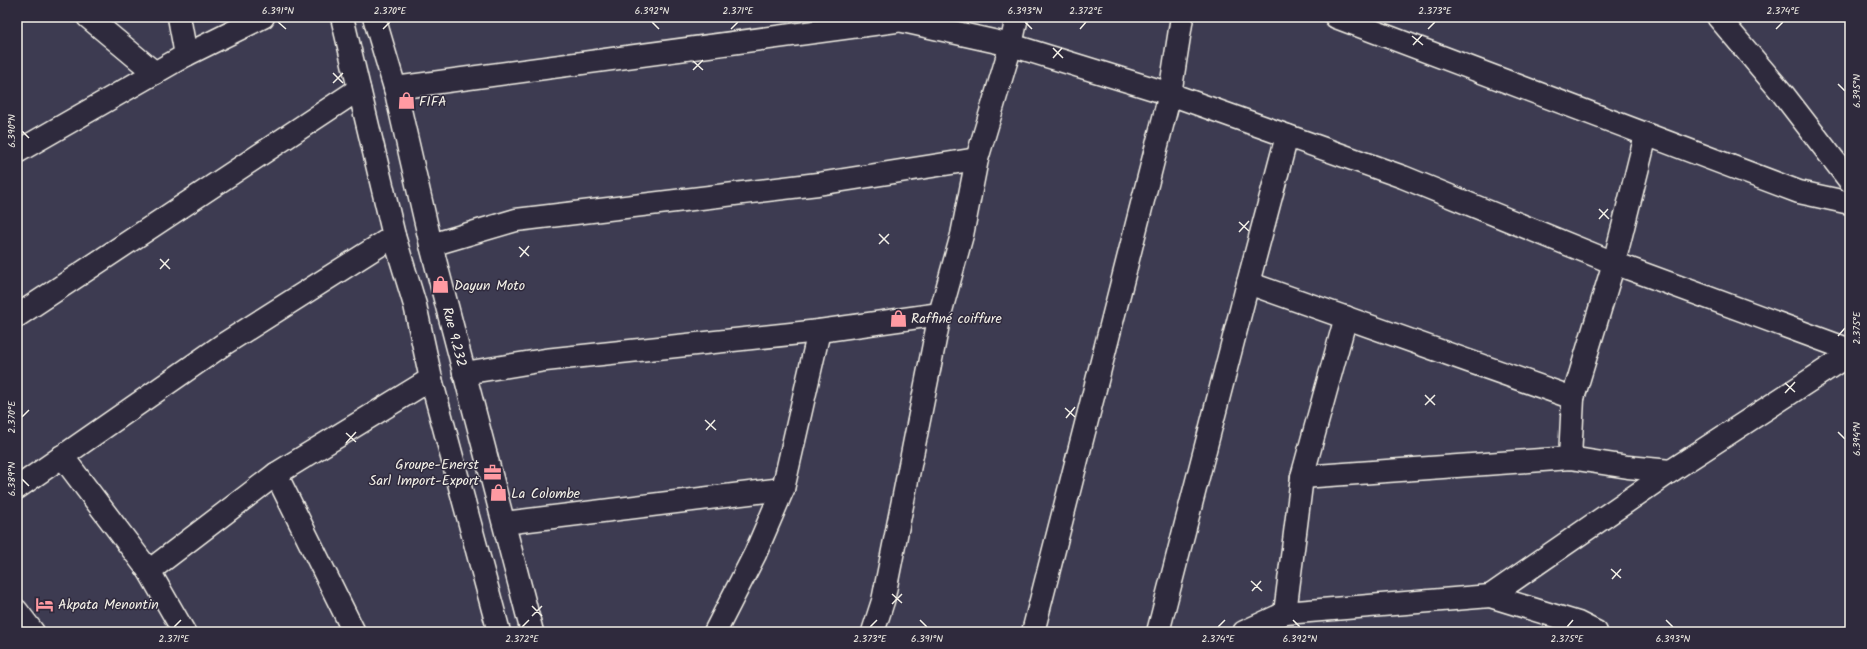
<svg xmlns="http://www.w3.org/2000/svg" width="1867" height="649" font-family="Kalam,sans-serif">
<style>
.green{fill:#646d61;stroke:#acafa4}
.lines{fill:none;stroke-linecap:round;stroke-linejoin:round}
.minor-casing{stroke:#f4f1e8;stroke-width:25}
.minor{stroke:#2f2a3d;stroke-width:22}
.ticks{fill:none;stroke:#f4f1e8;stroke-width:1.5}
.labels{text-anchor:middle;stroke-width:3;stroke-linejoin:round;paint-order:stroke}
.poi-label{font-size:14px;fill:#f4f1e8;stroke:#2f2a3d;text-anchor:start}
.street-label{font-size:14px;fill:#f4f1e8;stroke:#2f2a3d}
.neatline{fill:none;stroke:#f4f1e8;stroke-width:1.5}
.ticks-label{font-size:10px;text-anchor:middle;fill:#f4f1e8}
</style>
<rect width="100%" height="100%" fill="#3d3b51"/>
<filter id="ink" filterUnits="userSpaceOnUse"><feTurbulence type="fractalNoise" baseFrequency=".025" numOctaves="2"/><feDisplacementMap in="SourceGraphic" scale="8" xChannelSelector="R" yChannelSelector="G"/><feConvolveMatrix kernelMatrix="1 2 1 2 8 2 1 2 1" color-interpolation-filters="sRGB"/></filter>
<g filter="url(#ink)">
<path class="green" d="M1544,627l4,5h-69z"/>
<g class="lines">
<defs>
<g id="minor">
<path d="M88,17l67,56"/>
<path d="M179,17l7,38"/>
<path d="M342,17l52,219 21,69 16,74 68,253"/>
<path id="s1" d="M374,17l21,71 36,157 101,387"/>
<path d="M885,17l126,28 159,49 233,83 211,86 236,87"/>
<path d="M1336,17l463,175 51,11"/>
<path d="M1718,17l65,77 67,87"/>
<path d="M395,88l501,-67 1,-4"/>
<path d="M17,152l169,-97 77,-38"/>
<path d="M431,245l85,-25 302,-36 159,-25"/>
<path d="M1248,283l325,115"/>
<path d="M17,316l342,-227"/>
<path d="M464,373l81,-13 274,-29 121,-17"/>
<path d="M62,456l87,115 35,61"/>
<path d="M1570,458l3,-60 41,-135 32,-128"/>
<path d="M276,474l78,158"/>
<path d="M1302,477l268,-19 58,9 43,4"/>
<path d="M17,488l207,-144 170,-108"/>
<path d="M504,523l279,-34"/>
<path d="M149,571l127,-97 155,-95"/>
<path d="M1490,596l181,-125 179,-117"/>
<path d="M17,611l16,21"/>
<path d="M1285,613l17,-136 44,-160"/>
<path d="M715,632l40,-78 28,-65 36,-158"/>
<path d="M873,632l10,-31 57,-287 22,-79 15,-76 34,-114 6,-28"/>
<path d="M1033,632l137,-538 12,-77"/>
<path d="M1158,632l90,-349 39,-147"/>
<path d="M1244,632l41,-19 205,-17 88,27 18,9"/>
</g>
</defs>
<use href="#minor" class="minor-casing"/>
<use href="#minor" class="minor"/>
</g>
</g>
<path class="ticks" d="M278,22l8,7M652,22l7,7M1025,22l7,7M383,29l7,-7M731,29l7,-7M1080,29l6,-7M1428,29l7,-7M1776,29l7,-7M1412,36l11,9M1413,45l9,-10M1053,48l10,10M1053,58l9,-10M693,61l10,9M693,70l10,-10M333,73l10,10M333,83l10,-10M1838,84l7,7M22,131l7,7M1599,209l10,10M1599,219l9,-10M1239,222l10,9M1239,232l10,-11M879,234l10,10M879,244l10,-10M519,247l10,9M520,257l9,-11M160,259l10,10M160,269l9,-10M1838,336l7,-8M1785,383l10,9M1785,393l10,-11M1425,395l10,10M1425,405l10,-10M1065,408l10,9M22,417l7,-7M1066,418l9,-11M705,420l11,10M706,430l9,-10M1838,432l7,7M346,433l10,9M346,443l10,-11M22,479l7,7M1611,569l10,9M1612,579l9,-10M1251,581l11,10M1252,591l9,-10M892,594l10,9M892,604l10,-10M532,606l10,10M532,616l10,-10M920,620l7,7M1293,620l7,7M1666,620l7,7M174,627l7,-7M522,627l7,-7M870,627l7,-7M1218,627l7,-7M1567,627l6,-7"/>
<defs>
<symbol id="shop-bare" viewBox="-9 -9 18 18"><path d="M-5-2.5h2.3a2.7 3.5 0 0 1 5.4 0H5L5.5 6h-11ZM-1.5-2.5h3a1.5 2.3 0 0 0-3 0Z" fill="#ff9aa2" stroke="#2f2a3d" stroke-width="2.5" paint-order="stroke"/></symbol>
<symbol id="office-bare" viewBox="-9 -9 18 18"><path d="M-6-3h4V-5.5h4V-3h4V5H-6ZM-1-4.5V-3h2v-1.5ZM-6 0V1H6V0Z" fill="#ff9aa2" stroke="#2f2a3d" stroke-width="2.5" paint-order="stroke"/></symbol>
<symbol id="hotel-bare" viewBox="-9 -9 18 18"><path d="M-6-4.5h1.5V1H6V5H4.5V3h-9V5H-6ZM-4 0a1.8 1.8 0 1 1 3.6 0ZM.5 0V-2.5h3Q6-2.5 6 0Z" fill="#ff9aa2" stroke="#2f2a3d" stroke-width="2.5" paint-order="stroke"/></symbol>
</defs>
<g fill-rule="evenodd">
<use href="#shop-bare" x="394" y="88" width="25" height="25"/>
<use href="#shop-bare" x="428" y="272" width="25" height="25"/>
<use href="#shop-bare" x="886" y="306" width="25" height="25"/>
<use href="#office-bare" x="480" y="460" width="25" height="25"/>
<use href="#shop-bare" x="486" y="480" width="25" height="25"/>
<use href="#hotel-bare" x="32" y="592" width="25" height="25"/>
</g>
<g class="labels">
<g class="poi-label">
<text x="419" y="106">FIFA</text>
<text x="454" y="290">Dayun Moto</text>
<text x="911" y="323">Raffiné coiffure</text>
<text x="479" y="469" text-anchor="end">Groupe-Enerst<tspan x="479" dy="16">Sarl Import-Export</tspan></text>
<text x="511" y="498">La Colombe</text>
<text x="58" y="609">Akpata Menontin</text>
</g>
<g class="street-label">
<text dy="5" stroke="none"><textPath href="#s1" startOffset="330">Rue 9.232</textPath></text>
</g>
</g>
<rect width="1867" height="649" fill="none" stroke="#2f2a3d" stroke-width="44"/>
<rect x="22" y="22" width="1823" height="605" class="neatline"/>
<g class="ticks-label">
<text x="278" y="14">6.391°N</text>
<text x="390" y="14">2.370°E</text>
<text x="652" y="14">6.392°N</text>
<text x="738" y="14">2.371°E</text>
<text x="1025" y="14">6.393°N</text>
<text x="1086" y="14">2.372°E</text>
<text x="1435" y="14">2.373°E</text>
<text x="1783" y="14">2.374°E</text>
<text transform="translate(1856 91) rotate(-90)" y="4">6.395°N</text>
<text transform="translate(11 131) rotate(-90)" y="4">6.390°N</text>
<text transform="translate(1856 328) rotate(-90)" y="4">2.375°E</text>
<text transform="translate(11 417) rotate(-90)" y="4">2.370°E</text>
<text transform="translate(1856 439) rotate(-90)" y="4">6.394°N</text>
<text transform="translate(11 479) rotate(-90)" y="4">6.389°N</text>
<text x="174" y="642">2.371°E</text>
<text x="522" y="642">2.372°E</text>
<text x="870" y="642">2.373°E</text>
<text x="927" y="642">6.391°N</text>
<text x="1218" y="642">2.374°E</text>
<text x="1300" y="642">6.392°N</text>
<text x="1567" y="642">2.375°E</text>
<text x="1673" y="642">6.393°N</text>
</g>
</svg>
